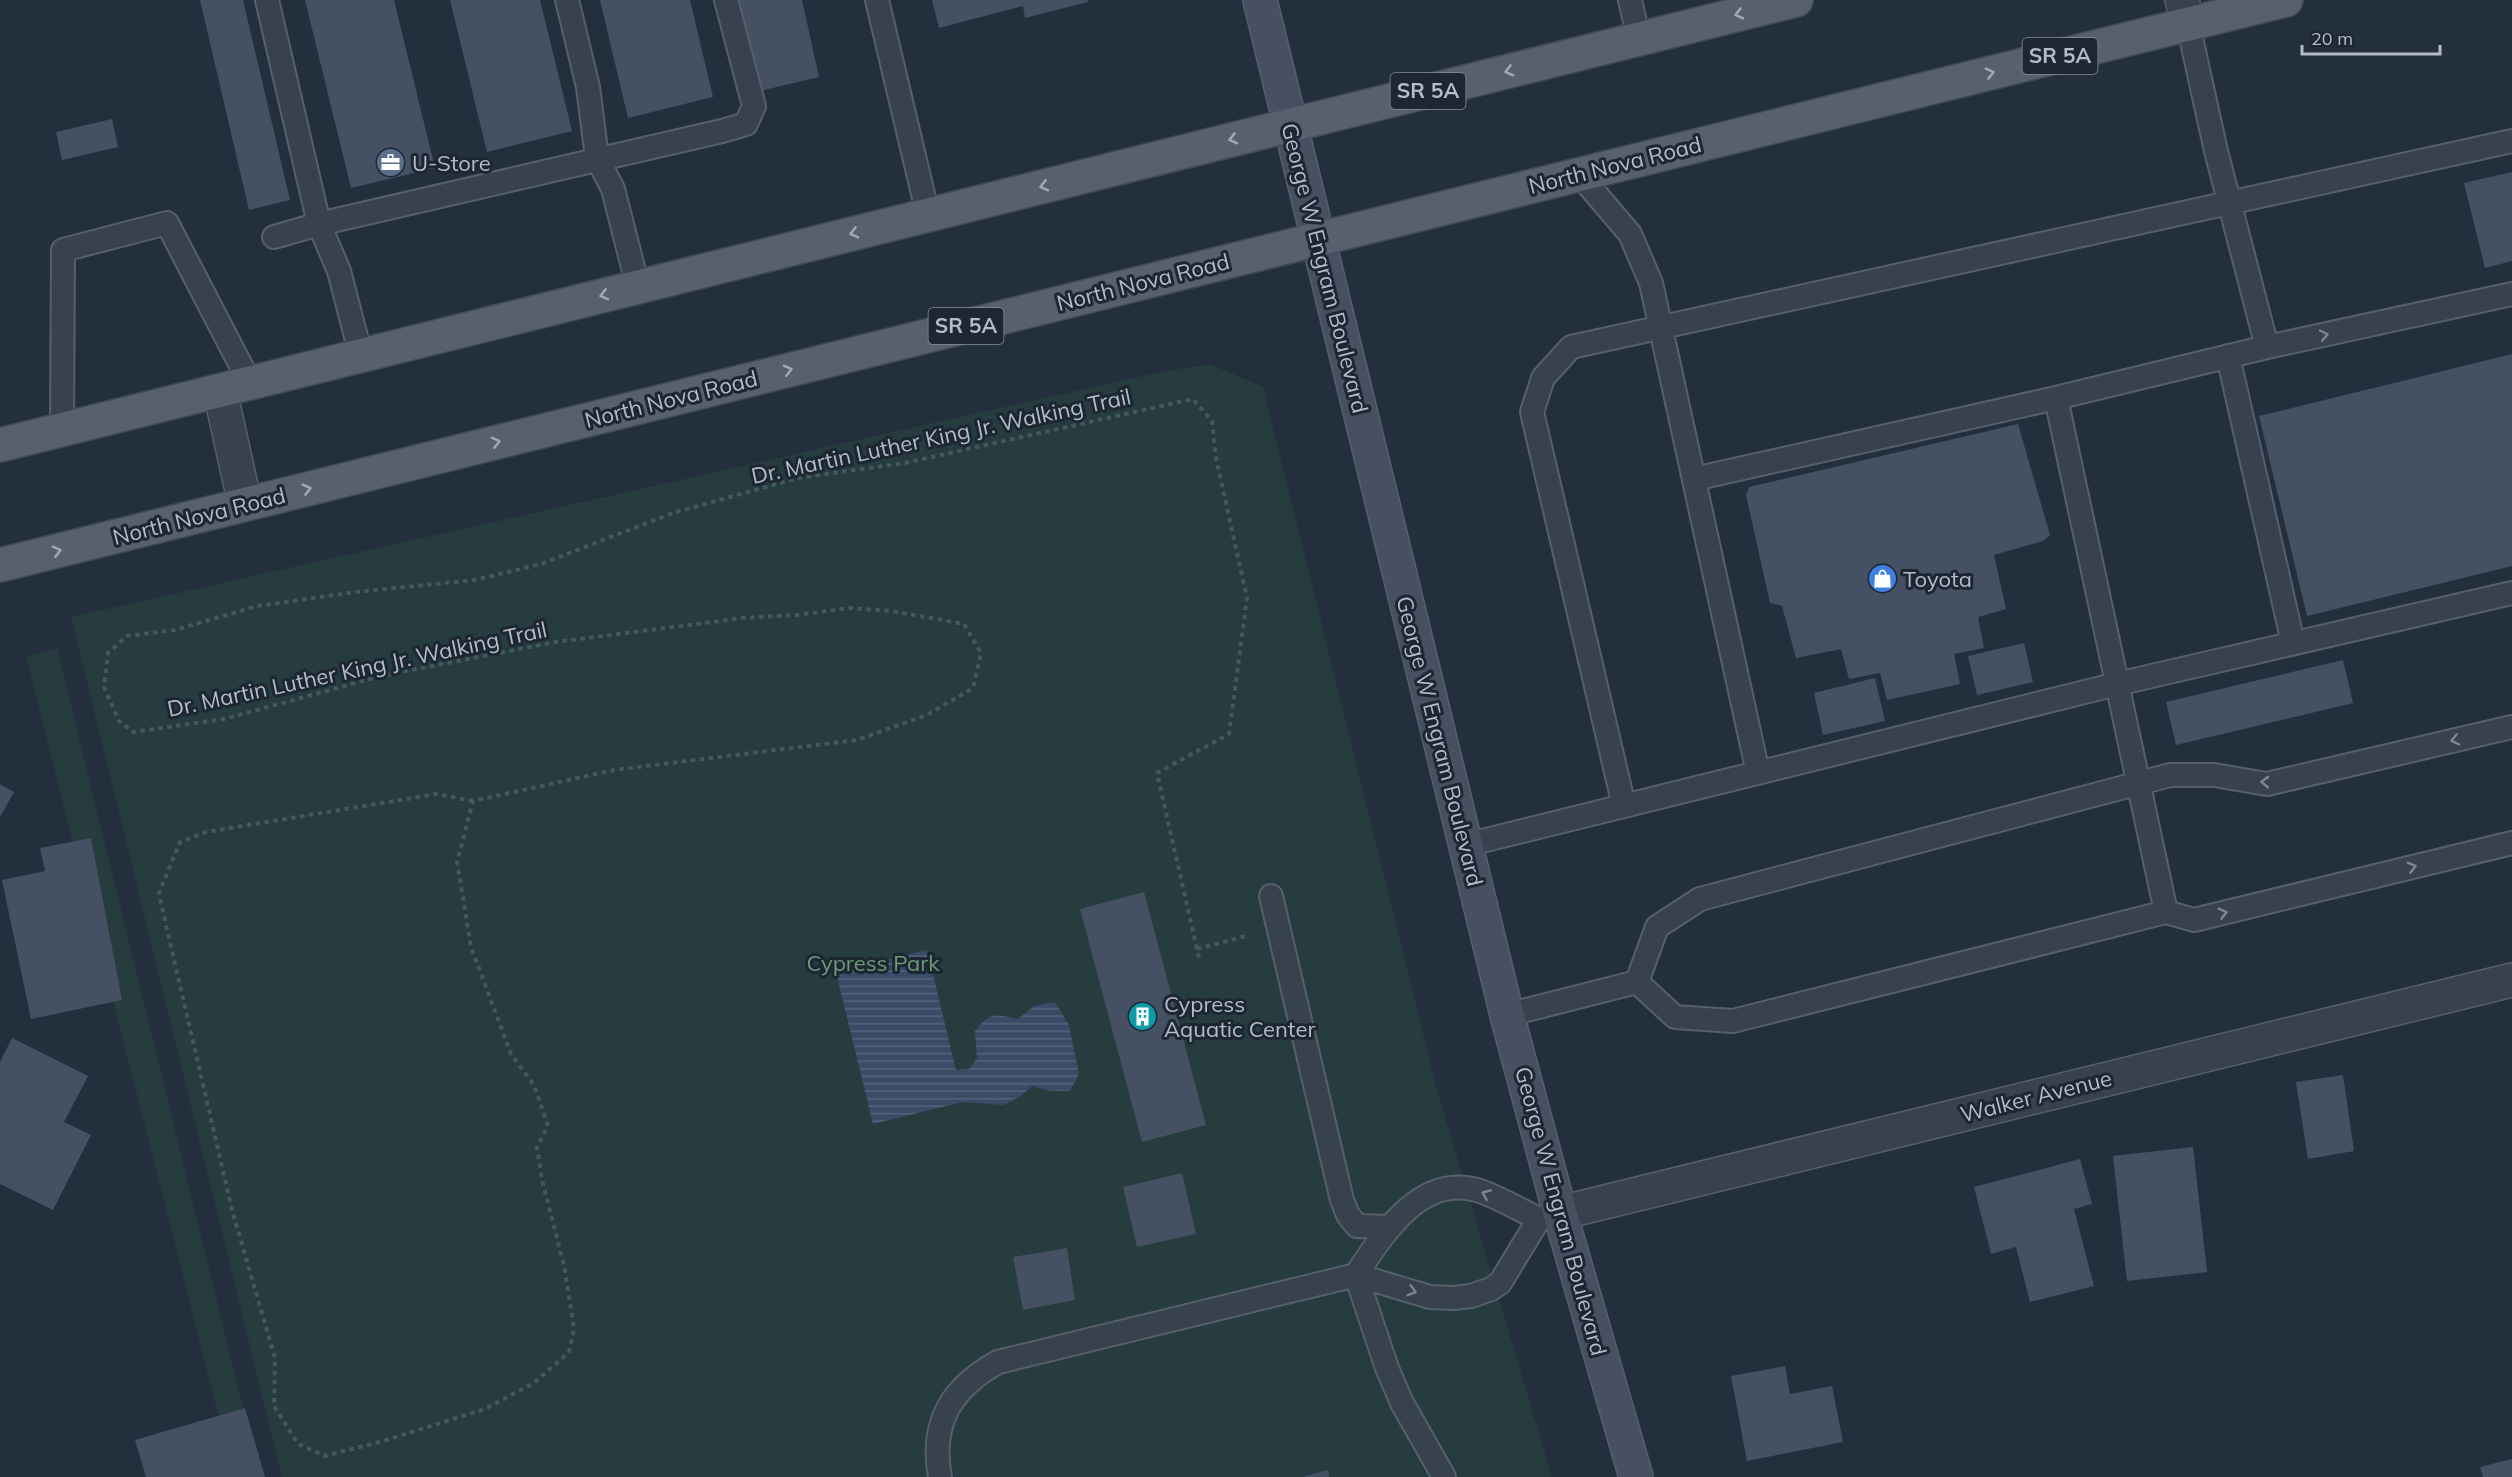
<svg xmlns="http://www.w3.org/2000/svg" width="2512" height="1477" font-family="Mulish,sans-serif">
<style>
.park{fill:#263c3f}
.water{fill:url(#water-rules)}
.building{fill:#455162}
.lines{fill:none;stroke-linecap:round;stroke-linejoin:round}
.lane-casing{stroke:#565f6c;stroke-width:26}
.street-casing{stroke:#565f6c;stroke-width:36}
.secondary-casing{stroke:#565f6c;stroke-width:36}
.primary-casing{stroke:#414a57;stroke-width:36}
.path{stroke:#44595c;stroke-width:4;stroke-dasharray:4.5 4.5;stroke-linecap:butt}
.lane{stroke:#38414e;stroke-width:22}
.street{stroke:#38414e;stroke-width:33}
.secondary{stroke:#465061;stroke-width:33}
.primary{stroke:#56606e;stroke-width:33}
.oneway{stroke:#a1aab7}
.oneway2{stroke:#7c8592}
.labels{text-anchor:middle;stroke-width:6;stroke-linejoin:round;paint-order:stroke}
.shield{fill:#1d2633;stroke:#878f9c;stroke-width:1.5}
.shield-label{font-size:21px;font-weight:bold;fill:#b4bcc9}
.poi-label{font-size:22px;fill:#b4bcc9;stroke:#1d2633;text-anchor:start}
.street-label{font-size:22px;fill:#b4bcc9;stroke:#1d2633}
.park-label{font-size:22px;fill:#6b9a76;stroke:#1d2633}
</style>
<defs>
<pattern id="water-rules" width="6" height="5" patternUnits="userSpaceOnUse" patternTransform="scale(1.5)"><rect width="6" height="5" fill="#394c67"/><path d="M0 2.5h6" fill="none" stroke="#53647b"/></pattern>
</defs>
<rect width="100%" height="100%" fill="#242f3e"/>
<path class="park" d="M1210,364l53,23 174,703 115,387h-1270l-211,-860 1094,-246z
M57,648l203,829h-26l-208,-820z"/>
<path class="water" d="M927,950l29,120 13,-1 8,-11 -2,-27c15,-19 20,-17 43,-12l16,-13 21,-4 14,23 10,49 -9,17h-20l-18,-5 -11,10 -17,9 -41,-3 -90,22 -37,-152z"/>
<path class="building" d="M200,0h43l47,200 -41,10z
M305,0h89l41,168 -84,20z
M450,0h90l32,131 -85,21z
M600,0h90l23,97 -85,21z
M739,0h63l17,77 -59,14z
M932,0h156v2l-63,16 -2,-12 -84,22z
M112,119l6,28 -56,13 -6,-28z
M2512,172v89l-27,7 -21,-85z
M2512,354v212l-205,50 -48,-200z
M2018,424l32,111 -7,6 -49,14 12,54 -28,8 6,31 -30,6 6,30 -73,16 -7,-27 -31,6 -8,-30 -45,9 -14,-52 -12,-3 -24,-108 3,-8z
M2024,643l9,39 -56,13 -9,-39z
M2343,660l10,43 -177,42 -10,-43z
M1875,678l10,43 -62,14 -9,-42z
M0,784l14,8 -14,25z
M91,838l31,162 -91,19 -29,-139 43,-9 -5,-23z
M1144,892l62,233 -64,17 -62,-233z
M12,1038l76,38 -24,46 27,13 -38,75 -53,-26v-122z
M2343,1075l11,76 -46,8 -12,-77z
M2193,1147l14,125 -80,9 -14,-125z
M2080,1159l12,45 -18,5 20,77 -64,16 -14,-55 -25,7 -17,-67z
M1182,1173l14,61 -59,13 -14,-60z
M1067,1248l8,52 -52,10 -10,-53z
M1785,1366l5,28 42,-8 11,56 -96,19 -16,-85z
M245,1408l20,69h-119l-11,-37z
M2512,1459v18h-29l-3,-10z
M1328,1470l1,7h-24v-1z"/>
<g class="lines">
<defs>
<path id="lane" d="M267,0l52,224 20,47 22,85
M567,0l21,87 9,71 16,31 25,98
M877,0l51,215
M1630,0l9,39
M1579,174l51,60 21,49 107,490
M274,237l45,-13 403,-93 24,-7 8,-18 -28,-106
M2267,347l245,-53
M2228,356l65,287
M62,430l1,-180 104,-27 83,160
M1694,479l362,-81 211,-51 -51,-196 -28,-127
M1624,806l-92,-394 11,-34 28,-31 941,-206
M1466,845l651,-161 395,-91
M1271,896l71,304 6,15 9,11 31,1
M2166,912l28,8 318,-77
M1637,982l38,35 58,4 433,-109 -110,-514
M1637,982l20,-55 43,-28 470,-124h44l53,9 245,-57
M1507,1015l130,-33
M1356,1275c27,-41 65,-103 124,-84 20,7 40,19 59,28l14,-4
M1356,1275l31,93 15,35 42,74
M940,1477c-10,-54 11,-89 58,-115l358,-87 74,22 24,1 17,-2 20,-7 9,-6 39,-64"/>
<path id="street" d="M2182,0l6,24
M220,391l25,113
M1560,1213l952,-233"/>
<path id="secondary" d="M1260,0l247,1015 53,198 76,264"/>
<path id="primary" d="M0,445l1796,-445
M0,565l2286,-565"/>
</defs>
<use href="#lane" class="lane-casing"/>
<use href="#street" class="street-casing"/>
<use href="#secondary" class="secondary-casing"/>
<use href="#primary" class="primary-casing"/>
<path class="path" d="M473,801l-36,-7 -231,38 -26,10 -21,51 7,32 66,285 43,148 -1,48 24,38 27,12 58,-15 102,-32 49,-26 35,-31 5,-23 -10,-64 -22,-85 -5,-33 11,-21 -14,-41 -23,-31 -40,-107 -14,-85 16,-61 141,-31 243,-30 70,-25 46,-27 8,-35 -17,-29 -73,-13 -42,-3 -52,7 -54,3 -187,24 -171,33 -161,44 -91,13 -14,-11 -15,-34 4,-34 19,-17 48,-6 82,-24 99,-14 119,-12 66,-16 132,-51 125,-35 107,-15 288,-64 19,22 4,37 31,140 -18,136 -72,39 42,185
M1197,949l49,-13"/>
<use href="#lane" class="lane"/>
<use href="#street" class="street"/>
<use href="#secondary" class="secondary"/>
<use href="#primary" class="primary"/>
</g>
<defs><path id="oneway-chevron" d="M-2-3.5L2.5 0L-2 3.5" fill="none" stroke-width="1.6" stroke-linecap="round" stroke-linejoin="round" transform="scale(1.5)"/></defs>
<g class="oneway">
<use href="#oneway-chevron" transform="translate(1739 14) rotate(166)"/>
<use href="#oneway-chevron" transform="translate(1509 71) rotate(166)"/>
<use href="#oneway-chevron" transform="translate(1990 73) rotate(-14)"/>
<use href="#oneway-chevron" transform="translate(1233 139) rotate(166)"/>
<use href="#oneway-chevron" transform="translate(1044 186) rotate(166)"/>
<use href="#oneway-chevron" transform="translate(854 233) rotate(166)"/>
<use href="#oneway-chevron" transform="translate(604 295) rotate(166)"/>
<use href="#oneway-chevron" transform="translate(788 370) rotate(-14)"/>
<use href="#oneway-chevron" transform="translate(496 442) rotate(-14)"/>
<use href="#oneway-chevron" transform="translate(307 489) rotate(-14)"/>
<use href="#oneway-chevron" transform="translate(57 551) rotate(-14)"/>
</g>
<g class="oneway2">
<use href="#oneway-chevron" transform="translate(2324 335) rotate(-12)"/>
<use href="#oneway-chevron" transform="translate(2455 740) rotate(167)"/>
<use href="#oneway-chevron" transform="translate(2265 782) rotate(-179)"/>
<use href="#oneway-chevron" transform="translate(2412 867) rotate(-14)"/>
<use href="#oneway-chevron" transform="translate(2223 913) rotate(-14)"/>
<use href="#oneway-chevron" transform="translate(1486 1194) rotate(-157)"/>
<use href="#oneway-chevron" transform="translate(1412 1291) rotate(16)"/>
</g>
<defs>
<symbol id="office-disc" viewBox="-11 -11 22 22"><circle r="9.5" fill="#5c6f8a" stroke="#1d2633"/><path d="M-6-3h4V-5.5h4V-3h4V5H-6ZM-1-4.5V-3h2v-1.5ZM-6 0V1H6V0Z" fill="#fff"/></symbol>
<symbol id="shop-disc" viewBox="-11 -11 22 22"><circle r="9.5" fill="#3f7fe0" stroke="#1d2633"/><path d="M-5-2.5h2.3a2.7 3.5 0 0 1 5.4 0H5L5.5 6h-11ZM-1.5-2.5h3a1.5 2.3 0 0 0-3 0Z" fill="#fff"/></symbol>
<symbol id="building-disc" viewBox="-11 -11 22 22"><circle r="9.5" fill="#0f9aa8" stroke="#1d2633"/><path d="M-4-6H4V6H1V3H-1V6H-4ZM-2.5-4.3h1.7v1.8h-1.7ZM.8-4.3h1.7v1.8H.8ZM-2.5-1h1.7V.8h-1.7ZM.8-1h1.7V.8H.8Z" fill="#fff"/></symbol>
</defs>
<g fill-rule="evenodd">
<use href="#office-disc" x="374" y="146" width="33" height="33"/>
<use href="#shop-disc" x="1866" y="562" width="33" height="33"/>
<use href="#building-disc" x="1126" y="1000" width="33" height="33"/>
</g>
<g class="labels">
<g class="shield">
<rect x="2022.5" y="38" width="75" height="36" rx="4.5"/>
<rect x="1390.5" y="73" width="75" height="36" rx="4.5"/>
<rect x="928.5" y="308" width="75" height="36" rx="4.5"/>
</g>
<g class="shield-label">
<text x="2060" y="63">SR 5A</text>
<text x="1428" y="98">SR 5A</text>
<text x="966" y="333">SR 5A</text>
</g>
<g class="poi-label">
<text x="412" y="171">U-Store</text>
<text x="1903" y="587">Toyota</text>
<text x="1164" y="1012">Cypress<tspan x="1164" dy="25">Aquatic Center</tspan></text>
</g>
<g class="street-label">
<text transform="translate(1615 165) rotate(-14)" y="8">North Nova Road</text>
<text transform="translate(1325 268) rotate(76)" y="8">George W Engram Boulevard</text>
<text transform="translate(1143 282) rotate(-14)" y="8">North Nova Road</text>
<text transform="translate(671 399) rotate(-14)" y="8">North Nova Road</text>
<text transform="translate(941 436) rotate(-12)" y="8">Dr. Martin Luther King Jr. Walking Trail</text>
<text transform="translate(199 516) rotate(-14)" y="8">North Nova Road</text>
<text transform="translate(357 669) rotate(-12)" y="8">Dr. Martin Luther King Jr. Walking Trail</text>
<text transform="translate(1440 741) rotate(76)" y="8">George W Engram Boulevard</text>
<text transform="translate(2036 1096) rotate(-14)" y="8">Walker Avenue</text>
<text transform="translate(1561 1211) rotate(75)" y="8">George W Engram Boulevard</text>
</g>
<g class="park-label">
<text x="873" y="971">Cypress Park</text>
</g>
</g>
<path d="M2302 45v9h138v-9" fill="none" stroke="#b4bcc9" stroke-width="3"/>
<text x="2311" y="45" font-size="18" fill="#b4bcc9" stroke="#1d2633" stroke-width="4.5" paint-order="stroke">20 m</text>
</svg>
